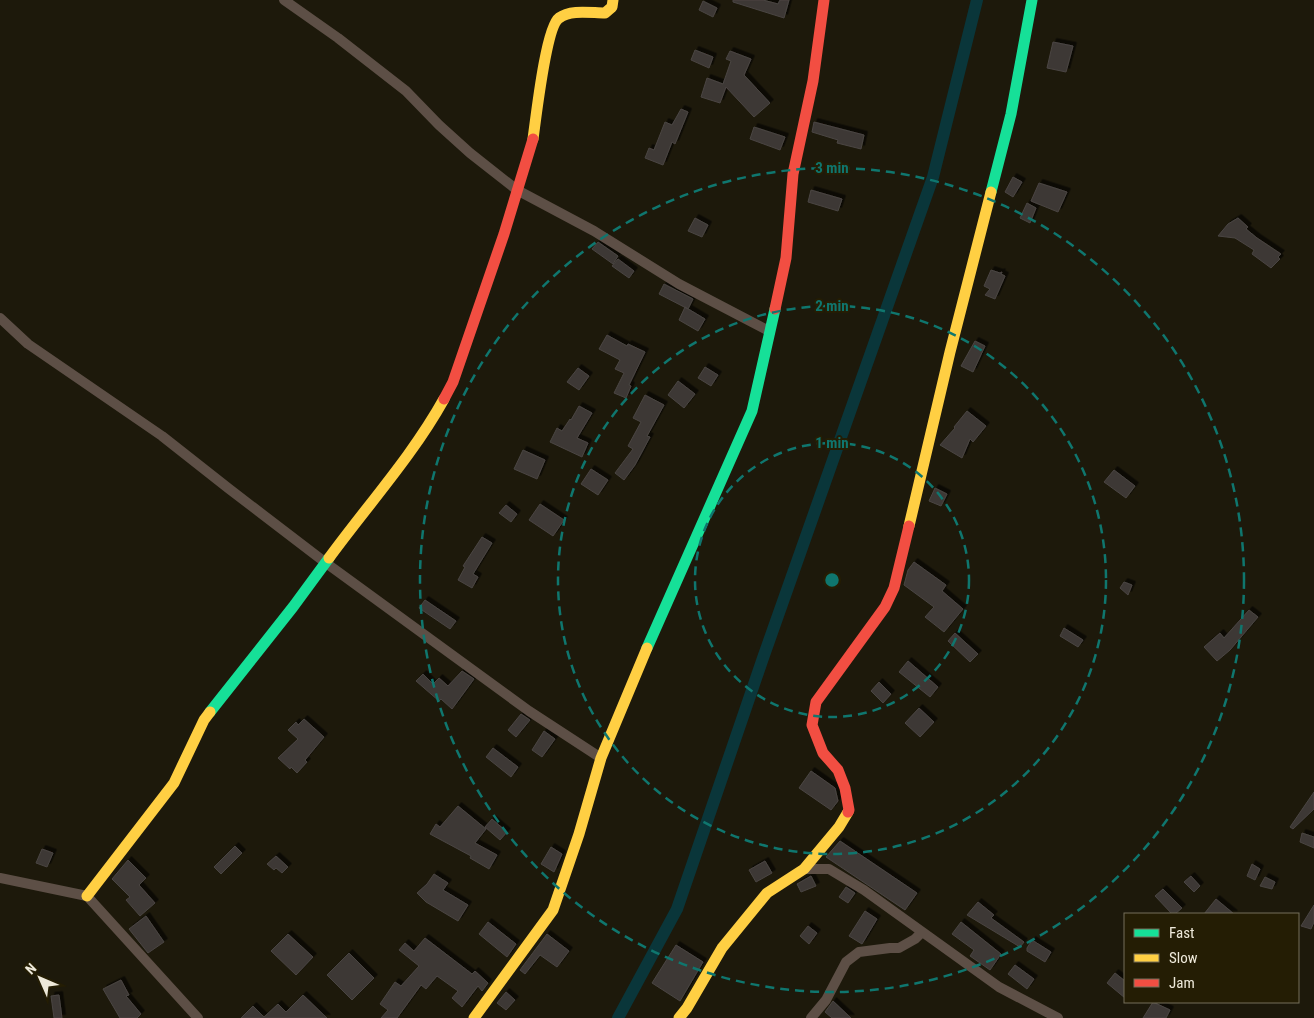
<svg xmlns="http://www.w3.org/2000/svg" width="1314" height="1018" font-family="'Roboto Condensed',sans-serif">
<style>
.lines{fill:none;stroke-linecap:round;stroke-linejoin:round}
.canal{stroke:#0a363a;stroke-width:12}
.building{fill:#3e3935;stroke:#4a4543;filter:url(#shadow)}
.street{stroke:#5d4f46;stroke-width:10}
.fast{stroke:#16e098;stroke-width:11}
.slow{stroke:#ffcf43;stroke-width:11}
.jam{stroke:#f24e42;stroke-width:11}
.ring{fill:none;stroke:#0f766e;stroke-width:2.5;stroke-dasharray:9 6}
.centre{fill:#0f766e;stroke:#241d04;stroke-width:2.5}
.ring-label{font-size:15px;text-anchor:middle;font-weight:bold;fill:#0f766e;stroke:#241d04;stroke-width:4;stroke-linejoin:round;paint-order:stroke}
</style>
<defs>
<filter id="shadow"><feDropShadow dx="3.5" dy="-3.5" stdDeviation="0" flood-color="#0009"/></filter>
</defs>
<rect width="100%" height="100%" fill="#1d190b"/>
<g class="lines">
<path class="canal" d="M618,1018l59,-109 86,-251 170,-481 44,-177"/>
</g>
<path class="building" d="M733,0h30l15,4 2,-4h9l-5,18 -51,-16z
M703,1l14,7 -4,9 -14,-7z
M1053,42l20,4 -7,26 -19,-4z
M695,50l18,7 -4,11 -18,-8z
M730,51l21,8 -7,16 26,28 -16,14 -28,-30 -6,16 -19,-6 6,-19 16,6 8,-23 -5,-2z
M681,109l7,3 -13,32 -3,-2 -9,23 -18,-7 4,-10 5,2 11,-28 7,3z
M814,122l50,13 -3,14 -24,-6 1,-3 -26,-8z
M754,127l31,10 -5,13 -30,-11z
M1013,177l9,5 -9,15 -8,-5z
M1039,183l28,9 -9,20 -27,-11z
M811,190l31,9 -4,12 -30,-9z
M1027,203l9,5 -6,15 -10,-5z
M695,218l13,7 -6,12 -14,-6z
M1238,218l10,9 -2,2 11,9 24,16 -3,3 2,2 -9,9 -19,-14 2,-4 -19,-12 -17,-2 10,-12z
M598,242l20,14 -5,8 -21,-15z
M618,259l16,12 -5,7 -17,-12z
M991,270l9,3 2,-1 -1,2 4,2 -10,23 -10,-4 5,-6 -6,-3z
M664,284l29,15 -5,10 -29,-15z
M685,307l20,12 -7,12 -19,-11z
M607,335l20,11 1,-2 17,8 -16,33 2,1 -5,12 -12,-5 10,-20 -9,-4 5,-9 -21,-11z
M975,341l10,5 -12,26 -12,-6z
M705,367l13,8 -7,11 -13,-8z
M578,368l11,8 -10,14 -12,-8z
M678,381l17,13 -11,14 -16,-13z
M645,395l19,10 -17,31 3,1 -15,28 -11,15 -9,-7 18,-24 -5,-3 13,-24 -8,-4z
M579,406l13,7 -15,25 11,5 -6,14 -32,-15 7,-14 5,3 8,-12 1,1z
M967,411l19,15 -13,16 -3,-3 -8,19 -22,-13 15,-17 -1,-1z
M523,450l22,10 -8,19 -23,-10z
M591,469l17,11 -10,15 -17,-11z
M1114,470l21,16 -9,12 -22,-16z
M935,488l12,6 -6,12 -12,-5z
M540,504l24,16 -11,16 -24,-16z
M506,505l11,9 -6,8 -12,-9z
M482,537l10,6 -19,31 5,3 -6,11 -14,-8 7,-13 -2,-1z
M914,562l32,23 -4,6 21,18 -19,23 -19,-15 9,-10 -30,-22 4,-15z
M1124,582l8,3 -4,10 -8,-7z
M425,600l31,21 -6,8 -31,-21z
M1249,610l9,7 -28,33 -13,11 -13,-14 16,-14 4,5z
M1064,628l19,12 -5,7 -18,-11z
M955,633l23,21 -8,8 -22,-21z
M908,661l30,26 -8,10 -31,-25z
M462,671l12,8 -22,30 -11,-10 -2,2 -23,-20 7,-7 10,10 6,-6 9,8z
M879,682l12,12 -8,9 -12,-12z
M919,708l15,14 -14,15 -15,-14z
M521,714l9,6 -14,17 -8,-7z
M304,719l20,18 -19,23 2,2 -10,11 -6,-6 -1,2 -12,-11 20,-19 -10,-9 8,-8 2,3z
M544,731l11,8 -13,18 -10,-7z
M493,748l25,19 -7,10 -25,-20z
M811,771l24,17 3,13 -7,9 -32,-22z
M1314,792v17l-21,20 -3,-2z
M458,806l28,23 -11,14 22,12 -8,14 -19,-11 1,-2 -41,-22 6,-10 4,3z
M492,819l15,13 -7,8 -15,-13z
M1302,833l12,4v11l-14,-6z
M840,841l77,52 -12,17 -79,-53z
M235,846l7,7 -21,21 -7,-7z
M551,847l11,7 -8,18 -13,-8z
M42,849l11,4 -6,14 -11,-4z
M276,856l12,11 -6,6 -6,-5 -2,2 -7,-6z
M128,860l18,18 -7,7 16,18 -15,13 -14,-16 4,-3 -18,-18z
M765,861l7,12 -16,9 -7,-12z
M1252,864l8,5 -5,11 -8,-4z
M434,874l14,9 -5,7 25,15 -10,16 -32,-19 -9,-9 10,-9z
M811,876l5,10 -15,6 -4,-8z
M1191,876l9,10 -6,6 -10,-10z
M1265,877l10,5 -3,7 -12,-3z
M846,887l9,6 -7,10 -9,-6z
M1163,889l19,19 -7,6h-3l-17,-18z
M1216,899l18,15h-30z
M978,902l16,13 -3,3 33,24 -4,5 -53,-32z
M1314,905v17l-3,7 -10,-3z
M865,911l12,8 -15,25 -13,-8z
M146,916l18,26 -16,11 -19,-24z
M488,922l28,22 -9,13 -28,-23z
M961,922l40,32 -11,16 -20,-14 4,-6 -22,-16z
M808,926l9,7 -8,11 -9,-8z
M288,934l25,23 -17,18 -25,-24z
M547,934l22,17 -12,16 -17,-12 -15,19 -5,-4z
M425,938l47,36 3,-3 13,12 -6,8 -4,-5 -16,21 -10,-9 6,-7 -21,-15 -11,13 -5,-4 -24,33h-16l7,-8 -8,-6 15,-22 6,4 18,-20 -20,-16 6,-7 9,8z
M1032,940l19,12 -6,10 -18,-11v-3z
M676,945l27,17 -23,39 -28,-18z
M349,953l25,25 -22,22 -25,-25z
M1015,965l19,14 -7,10 -19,-15z
M1115,973l10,8v17l-18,-15z
M121,980l8,15 -3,1 15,18 -4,4h-17l-17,-29z
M506,992l9,8 -9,10 -9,-7z
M59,995l3,23h-8l-3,-22z
M303,995l24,23h-86l12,-12 11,11 14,-13 8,8z
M833,1001l18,17h-19l-7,-6z
M1153,1002l17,8 -4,8h-23z"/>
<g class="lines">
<path class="street" d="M284,0l54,38 68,53 33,34 31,28 47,37 77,41 85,53 90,47
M0,318l28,26 134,92 66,52 98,75 203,148 72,47
M804,869h25l35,21 135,97 59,31
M0,878l87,18 111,122
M811,1018l15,-18 20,-38 13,-10 31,-4h9l16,-9 7,-7"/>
<path class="fast" d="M991,192l20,-78 21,-114
M647,648l105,-237 23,-102
M210,712l83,-105 36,-49"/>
<path class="slow" d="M533,139c3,-21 13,-112 26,-121 12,-9 32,-5 46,-5l7,-6 1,-7
M909,526l41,-174 41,-160
M329,558c38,-52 84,-103 115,-159
M87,896l87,-113 30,-63 6,-8
M474,1018l79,-108 26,-76 22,-76 46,-110
M679,1018l8,-10 35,-60 45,-55 37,-24 35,-42 9,-15"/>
<path class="jam" d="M775,309l11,-51 7,-84 20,-93 11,-81
M444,399l9,-17 51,-148 29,-95
M848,812l1,-2 -4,-22 -7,-18 -15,-17 -11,-28 4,-23 69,-95 9,-19 15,-62"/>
</g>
<g class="ring">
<circle cx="832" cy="580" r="137"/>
<circle cx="832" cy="580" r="274"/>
<circle cx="832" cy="580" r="412"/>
</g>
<circle cx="832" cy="580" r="8" class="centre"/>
<g class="ring-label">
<text x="832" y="173">3 min</text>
<text x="832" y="311">2 min</text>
<text x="832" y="448">1 min</text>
</g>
<rect x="1124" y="913" width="175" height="90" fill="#241d04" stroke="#756f5a"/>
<rect x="1134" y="929" width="25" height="8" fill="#16e098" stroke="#756f5a"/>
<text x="1169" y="938" font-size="15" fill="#eee9da">Fast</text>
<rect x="1134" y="954" width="25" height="8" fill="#ffcf43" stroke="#756f5a"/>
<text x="1169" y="963" font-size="15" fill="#eee9da">Slow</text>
<rect x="1134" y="979" width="25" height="8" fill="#f24e42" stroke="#756f5a"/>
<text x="1169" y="988" font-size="15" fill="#eee9da">Jam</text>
<g transform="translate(40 978) rotate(315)" stroke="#241d04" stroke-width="4" paint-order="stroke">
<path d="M0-4L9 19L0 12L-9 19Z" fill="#eee9da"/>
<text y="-8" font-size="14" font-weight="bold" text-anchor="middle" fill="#eee9da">N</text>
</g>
</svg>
